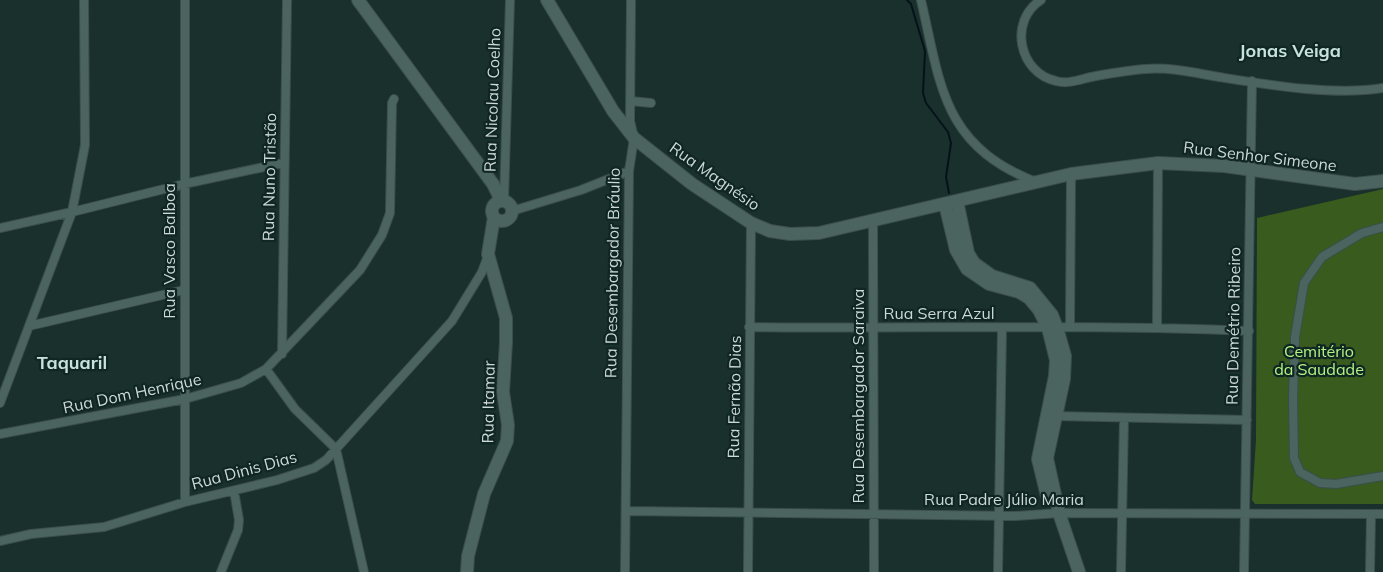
<svg xmlns="http://www.w3.org/2000/svg" width="1383" height="572" font-family="Mulish,sans-serif">
<style>
.green{fill:#395b1d}
.lines{fill:none;stroke-linecap:round;stroke-linejoin:round}
.stream{stroke:#05121a;stroke-width:2}
.street-casing{stroke:#3b4e4c;stroke-width:10}
.secondary-casing{stroke:#3b4e4c;stroke-width:14}
.street{stroke:#4c6460;stroke-width:8}
.secondary{stroke:#4c6460;stroke-width:12}
.labels{text-anchor:middle;stroke-width:4.5;stroke-linejoin:round;paint-order:stroke}
.street-label{font-size:16px;fill:#ccd9d6;stroke:#102623}
.park-label{font-size:16px;fill:#b2f382;stroke:#102623}
.neighbourhood-label{font-size:18px;font-weight:bold;fill:#c7e2dd;stroke:#102623}
</style>
<rect width="100%" height="100%" fill="#1a302d"/>
<path class="green" d="M1383,189v315h-128l-3,-4 4,-60 1,-222z"/>
<g class="lines">
<path class="stream" d="M907,0l4,4 14,47 -2,42 3,10 22,29 3,11 -5,34 3,16"/>
<defs>
<path id="street" d="M921,0c20,86 21,145 115,182
M1041,0c-33,21 -22,73 15,81 13,4 27,-3 40,-5 17,-3 34,-6 50,-7 25,-2 49,4 73,8 50,8 115,19 164,11
M631,101l20,2
M504,200l6,-200
M512,211l69,-21 48,-19
M873,220l1,352
M1383,227l-21,6 -40,24 -18,26 -9,54 -2,61 1,60 6,14 20,11 16,1 47,-8
M0,228l72,-16 112,-28 99,-21
M29,326l155,-36
M749,327c167,2 333,-3 500,4
M1070,327l1,-153
M1157,327l1,-164
M282,354l5,-354
M266,369l29,40 41,40 28,123
M0,403l72,-191 13,-67 -1,-145
M1053,416l194,4
M0,434l185,-35 56,-16 25,-14 94,-99 22,-35 8,-22 2,-110 2,-4
M185,502v-502
M626,511l389,5 44,-3 324,1
M0,541l31,-7 73,-7 81,-25 92,-22 37,-12 12,-8 126,-139 30,-49 6,-16
M221,572l17,-42 1,-10 -5,-29
M625,572l4,-401 5,-33 -4,-17 1,-121
M748,572l3,-349
M998,572l4,-244
M1121,572l3,-154
M1244,572l8,-491
M1370,572l1,-58"/>
<path id="secondary" d="M358,0l135,184 8,16
M547,0l66,111 21,27 58,46 59,39 19,8 20,3 29,-1 252,-59 87,-11 66,3 131,18 28,-3
M492 211a10 10 0 1 1 20 0a10 10 0 1 1-20 0Z
M957,201l11,52 6,10 18,13 38,12 22,27 5,13 8,28 -1,23 -17,79 12,55 20,59
M945,204l11,46 11,19 22,15 30,8 10,6 10,12 9,18 8,32 -1,16 -17,83 9,37
M467,572l1,-16 16,-62 23,-53 1,-16 -5,-33 3,-50v-24l-18,-64 6,-37"/>
</defs>
<use href="#street" class="street-casing"/>
<use href="#secondary" class="secondary-casing"/>
<use href="#street" class="street"/>
<use href="#secondary" class="secondary"/>
</g>
<g class="labels">
<g class="street-label">
<text transform="translate(492 100) rotate(-88)" y="6">Rua Nicolau Coelho</text>
<text transform="translate(1260 156) rotate(7)" y="6">Rua Senhor Simeone</text>
<text transform="translate(715 176) rotate(35)" y="6">Rua Magnésio</text>
<text transform="translate(269 177) rotate(-89)" y="6">Rua Nuno Tristão</text>
<text transform="translate(169 251) rotate(-90)" y="6">Rua Vasco Balboa</text>
<text transform="translate(612 273) rotate(-89)" y="6">Rua Desembargador Bráulio</text>
<text x="939" y="319">Rua Serra Azul</text>
<text transform="translate(1233 326) rotate(-89)" y="6">Rua Demétrio Ribeiro</text>
<text transform="translate(132 393) rotate(-12)" y="6">Rua Dom Henrique</text>
<text transform="translate(858 396) rotate(-90)" y="6">Rua Desembargador Saraiva</text>
<text transform="translate(734 397) rotate(-89)" y="6">Rua Fernão Dias</text>
<text transform="translate(488 402) rotate(-89)" y="6">Rua Itamar</text>
<text transform="translate(244 470) rotate(-15)" y="6">Rua Dinis Dias</text>
<text x="1004" y="505">Rua Padre Júlio Maria</text>
</g>
<g class="park-label">
<text x="1319" y="357">Cemitério<tspan x="1319" dy="18">da Saudade</tspan></text>
</g>
<g class="neighbourhood-label">
<text x="1290" y="57">Jonas Veiga</text>
<text x="72" y="369">Taquaril</text>
</g>
</g>
</svg>
